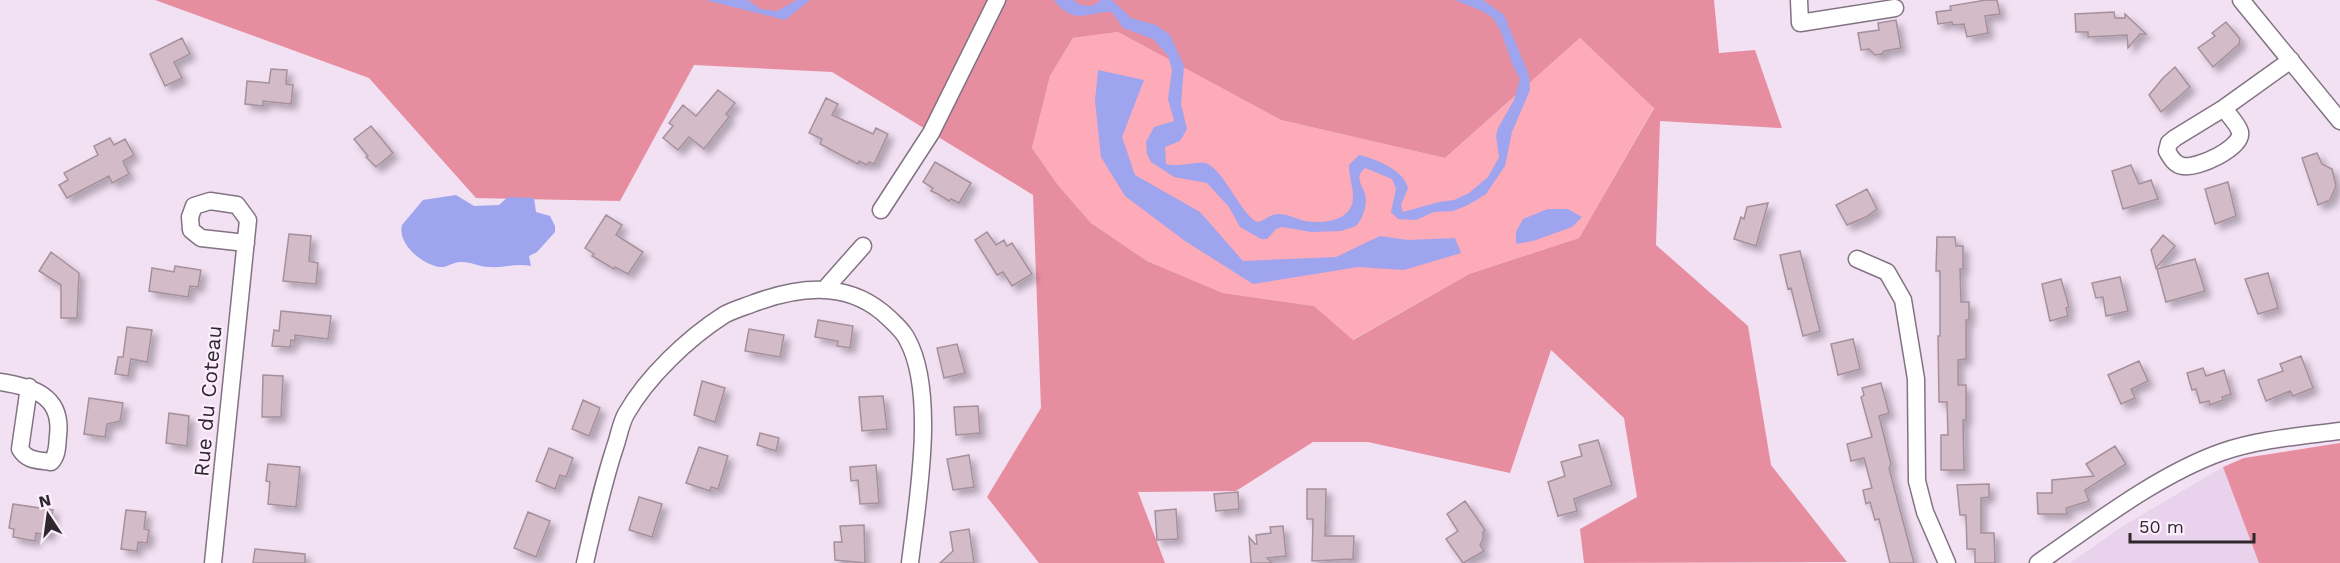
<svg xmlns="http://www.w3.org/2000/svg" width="2340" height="563" font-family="'Work Sans',sans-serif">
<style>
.built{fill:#e9d2eb}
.green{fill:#fdaab9}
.forest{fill:#e68e9f;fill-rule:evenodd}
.water{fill:#9fa4ee}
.building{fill:#d3bbc7;stroke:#a6909b;stroke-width:1.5;filter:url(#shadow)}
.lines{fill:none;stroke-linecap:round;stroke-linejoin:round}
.street-casing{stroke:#827383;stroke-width:19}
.street{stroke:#fff;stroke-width:16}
.labels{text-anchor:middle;stroke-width:4.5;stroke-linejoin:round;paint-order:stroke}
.street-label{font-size:21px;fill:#2e272e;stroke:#fdeefe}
</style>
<defs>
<filter id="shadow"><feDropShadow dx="5.5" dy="5.5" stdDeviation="3" flood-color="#0004"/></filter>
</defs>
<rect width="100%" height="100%" fill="#f2e0f3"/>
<path class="built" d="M2223,467l36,96h-189l53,-37z"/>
<path class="green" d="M1118,32l163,88 164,38 135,-120 74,69 -75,131 -110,36 -117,66 -38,-34 -91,-13 -76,-32 -56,-38 -33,-38 -26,-37 18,-72 23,-38z"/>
<path class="forest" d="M155,0h1559l5,53 36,-3 27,78 -122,-7 -4,124 92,81 23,139 76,97 -263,1 -4,-34 57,-32 -13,-79 -73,-68 -41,123 -142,-31h-55l-77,49 -98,1 27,71h-126l-52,-66 54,-89 -8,-213 -201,-123 -138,-7 -74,136 -144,-3 -107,-120zM1118,32l163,88 164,38 135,-120 74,70 -75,130 -110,36 -116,66 -39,-34 -91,-13 -76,-32 -56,-38 -33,-38 -26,-37 18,-72 23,-38z
M2340,443v120h-81l-36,-96 21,-9z"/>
<path class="water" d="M705,0h43l13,9 16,2 20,-11h13l-25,20z
M1054,0h19l8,5 11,1 9,-6h11l19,18 25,7 14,10 14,31 -3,38 6,25 -7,12 -15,6 1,17c12,4 34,-4 42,0 18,10 33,50 49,58 8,-1 13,-8 21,-8 10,0 18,5 27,7 19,3 48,0 48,-24 0,-10 -4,-21 -4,-32l10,-10c17,4 45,15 49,33l-7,17 2,7 36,-10 15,-2 15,-7 19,-16 11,-20 -3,-21 2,-8 16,-28 6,-21 -7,-13 -12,-34 -8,-14 -9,-6 -29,-12h28l21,15 25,60 1,15 -18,42 -7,34 -19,28 -18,11 -15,6 -19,1 -18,8 -18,-1 -7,-7 5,-23 -4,-10 -27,-11c-11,9 -3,16 0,26 3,11 -2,24 -9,32l-15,5 -30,1 -29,-5 -6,2 -9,10h-6l-21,-12 -11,-20 -22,-24 -33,-6 -23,-15 -4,-8 -1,-12 8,-15 20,-6 -6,-22 4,-29 -4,-14 -15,-17 -30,-11 -11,-16c-24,-1 -38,15 -58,-12z
M1098,70l46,10 -22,57 13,38 65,37 43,49 93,-4 44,-21 28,4 47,-2 6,15 -57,17 -46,-3 -105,17 -68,-43 -60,-45 -24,-39 -6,-56z
M456,195l18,11 25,-1 9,-8 26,1 2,14 14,4 5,10v6l-18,20 -8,4 2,10c-14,-3 -27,2 -42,1 -9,0 -18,-5 -27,-5 -8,-1 -15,6 -23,5 -17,-3 -42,-23 -37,-42l21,-25z
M1548,209h20l14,8 -10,10 -39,14 -17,3v-12l7,-13z"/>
<path class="building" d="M1986,0h11l3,14 -15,2 3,17 -21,4 -3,-13 -11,1 -1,-3 -14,2 -2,-12 15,-2 -1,-4z
M2114,12l1,6h10v-4l21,20h-6l-12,14 -1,-13 -39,2v-5h-12l-1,-18z
M1896,20l5,28 -17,3 -2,3 -7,1 -6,-6 -8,1 -3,-17 21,-3 -1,-7z
M2226,22l14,17 -1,5 -26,23 -15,-19 17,-12 -3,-3z
M182,38l8,16 -16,8 8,16 -17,8 -15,-32z
M2175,67l15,20 -29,25 -12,-17 14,-17z
M271,69l16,1 -1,14 7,1 -2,19 -28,-3v5l-18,-2 2,-23 22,2z
M718,90l17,13 -9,11 3,3 -25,32 -15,-12 -11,13 -15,-12 10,-12 -4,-3 14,-18 13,11z
M826,98l12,6 -6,11 41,19 3,-6 12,6 -14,30 -5,-2 -2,3 -8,-4 -1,3 -38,-20 2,-5 -13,-6z
M371,126l22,27 -17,14 -10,-10 2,-1 -14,-17z
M110,138l4,7 11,-6 9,16 -11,6 6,13 -17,9 -3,-7 -42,22 -8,-13 9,-5 -4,-7 34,-18 -4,-9z
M2317,153l5,11 10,5 4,17 -6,14 -12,5 -16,-47z
M935,162l36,21 -12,20 -8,-4 -2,2 -11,-7 -7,-3 2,-3 -10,-6z
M2131,165l8,19 12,-4 7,19 -35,10 -11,-38z
M2228,182l8,34 -21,8 -10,-35z
M1867,189l10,20 -11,8 -19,8 -11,-20z
M1768,203l-12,43 -22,-7 7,-22 3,2 3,-12z
M606,215l16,10 -6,10 27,17 -15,22 -13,-7 -1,2 -22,-13 2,-2 -9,-6z
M987,232l9,13 8,-5 3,6 5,-3 20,31 -20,12 -9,-14 -6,3 -22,-35z
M289,234l22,2 -2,25 9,2 -2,21 -33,-3z
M2163,235l12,11 -19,22 -5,-18z
M1937,237h18l1,9h7v23h-3l1,33h8v18h-3v39l-8,1v25h8v35h-3l1,50h-23v-35h7l-1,-33h-8l-1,-66h2v-65h-4z
M1800,251l20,80 -17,5 -12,-48 -3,1 -8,-34z
M51,252l28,21 -2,45h-16v-33l-22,-14z
M2195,259l10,32 -39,11 -9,-33z
M175,266l26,4 -3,17 -8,-1 -2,11 -39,-6 3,-23 22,4z
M2268,273l10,35 -20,6 -13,-35z
M2120,277l8,34 -22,5 -3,-19 -7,1 -4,-15z
M2061,279l8,28 -3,1 2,8 -18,5 -8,-37z
M281,311l50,5 -3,23 -33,-4v6l-4,-1 -1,7 -18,-1 2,-16 5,1z
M818,320l35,6 -3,22 -13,-2 1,-5 -23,-4z
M127,327l25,3 -5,32 -16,-3 -3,17 -13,-2 3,-17h5z
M749,329l35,6 -4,22 -35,-6z
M1853,339l7,30 -22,6 -7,-31z
M957,344l8,29 -21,5 -7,-30z
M2301,356l12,32 -20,8 -3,-5 -24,10 -8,-21 25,-9 -3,-7z
M2139,361l9,20 -17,8 4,9 -14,6 -13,-29z
M2203,368l3,8 18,-6 7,24 -9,3 1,3 -13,5 -1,-4 -9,2 -4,-14 -4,1 -5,-17z
M263,375l20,1 -2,41h-19z
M702,381l23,7 -10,34 -21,-7z
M1881,383l8,30 -10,3 12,48 -2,4 25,95h-24l-11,-44 -4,1 -5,-18 -4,2 -3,-14 9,-2 -8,-30 -13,3 -4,-17 25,-7 -11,-40 3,-2 -2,-7z
M883,396l4,33 -25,2 -3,-34z
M89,398l34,5 -3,18 -13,3 -2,13 -21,-3z
M583,400l17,8 -11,28 -17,-7z
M978,406l2,27 -24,2 -2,-28z
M169,413l20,3 -2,30 -21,-3z
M760,433l19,5 -3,13 -19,-6z
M1598,440l14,45 -38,14 3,12 -19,5 -10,-34 17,-6 -4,-14 21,-6 -3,-11z
M2115,446l11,18 -41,26 4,11 -23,7 1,6h-29l-1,-21h15v-13l42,-4 -8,-12z
M699,447l29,9 -10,33 -7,-2 -1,4 -24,-8z
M549,448l24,10 -7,19 -6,-2 -5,14 -19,-8z
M969,455l5,32 -21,3 -6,-31z
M268,464l32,3 -4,40 -28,-3 2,-22 -4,-1z
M876,465l3,38 -19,1 -2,-24 -7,1 -1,-14z
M1989,484v13l-8,1v35h13l1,30h-20v-14h-8l-1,-34h-6l-3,-30z
M1307,489h19l-1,47h29l-1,23 -41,2 1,-42h-6z
M1238,492l1,17 -23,2 -2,-17z
M639,497l23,7 -10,33 -23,-7z
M1465,501l20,29 -2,2v7l-3,6 4,6 -21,12 -17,-24 12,-8 -11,-17z
M13,504l40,6 -4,25 -13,-2 -1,8 -22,-4 1,-8 -5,-1z
M1176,509l2,30 -21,1 -2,-29z
M126,510l20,2 -2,17 5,1 -2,13 -9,-1 -1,9 -16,-2z
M528,512l22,9 -14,36 -22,-9z
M864,525l1,38 -30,-3 -1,-18h8l-2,-16z
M1283,526l3,30 -19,2 5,5h-21l-2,-26 6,7h2l-1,-9 15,-2 -1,-6z
M969,529l5,34h-34l13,-12 -3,-19z
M255,549l50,5v9h-52z"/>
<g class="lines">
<defs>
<path id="street" d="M1799,0l1,23 95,-15
M2241,0l99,121
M2224,108c4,7 14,16 16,24 3,16 -43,37 -57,34 -8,-1 -12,-8 -16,-15l2,-8 6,-5 49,-30 67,-48
M881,210l50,-77 66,-133
M1857,259l30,13 16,28 13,79 1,102 8,31 22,51
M824,290l39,-44
M0,382c32,5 63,13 58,54 -1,9 0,19 -7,26 -13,-2 -24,-1 -31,-13l9,-62
M213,563l35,-343 -11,-15 -27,-4 -16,5 -4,11 1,13 10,8 45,5
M585,563c9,-40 18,-80 31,-119 3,-9 5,-21 10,-30 21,-37 62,-76 98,-99 9,-5 20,-8 30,-12 44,-16 90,-22 128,9 9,8 20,17 25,27 30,54 10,164 3,224
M2038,563c55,-38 121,-89 184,-111 37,-13 80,-16 118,-21"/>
</defs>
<use href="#street" class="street-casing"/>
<use href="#street" class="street"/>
</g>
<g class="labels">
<g class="street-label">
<text transform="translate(208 401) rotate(-85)" y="7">Rue du Coteau</text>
</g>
</g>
<g transform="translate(48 515) rotate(347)" stroke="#fdeefe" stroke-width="4.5" paint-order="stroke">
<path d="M0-4.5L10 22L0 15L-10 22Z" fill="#2e272e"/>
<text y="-9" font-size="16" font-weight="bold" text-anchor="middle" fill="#2e272e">N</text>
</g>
<path d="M2130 533v9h124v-9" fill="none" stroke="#2e272e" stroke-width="3"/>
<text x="2139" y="533" font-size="18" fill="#2e272e" stroke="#fdeefe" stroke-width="4.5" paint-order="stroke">50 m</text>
</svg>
